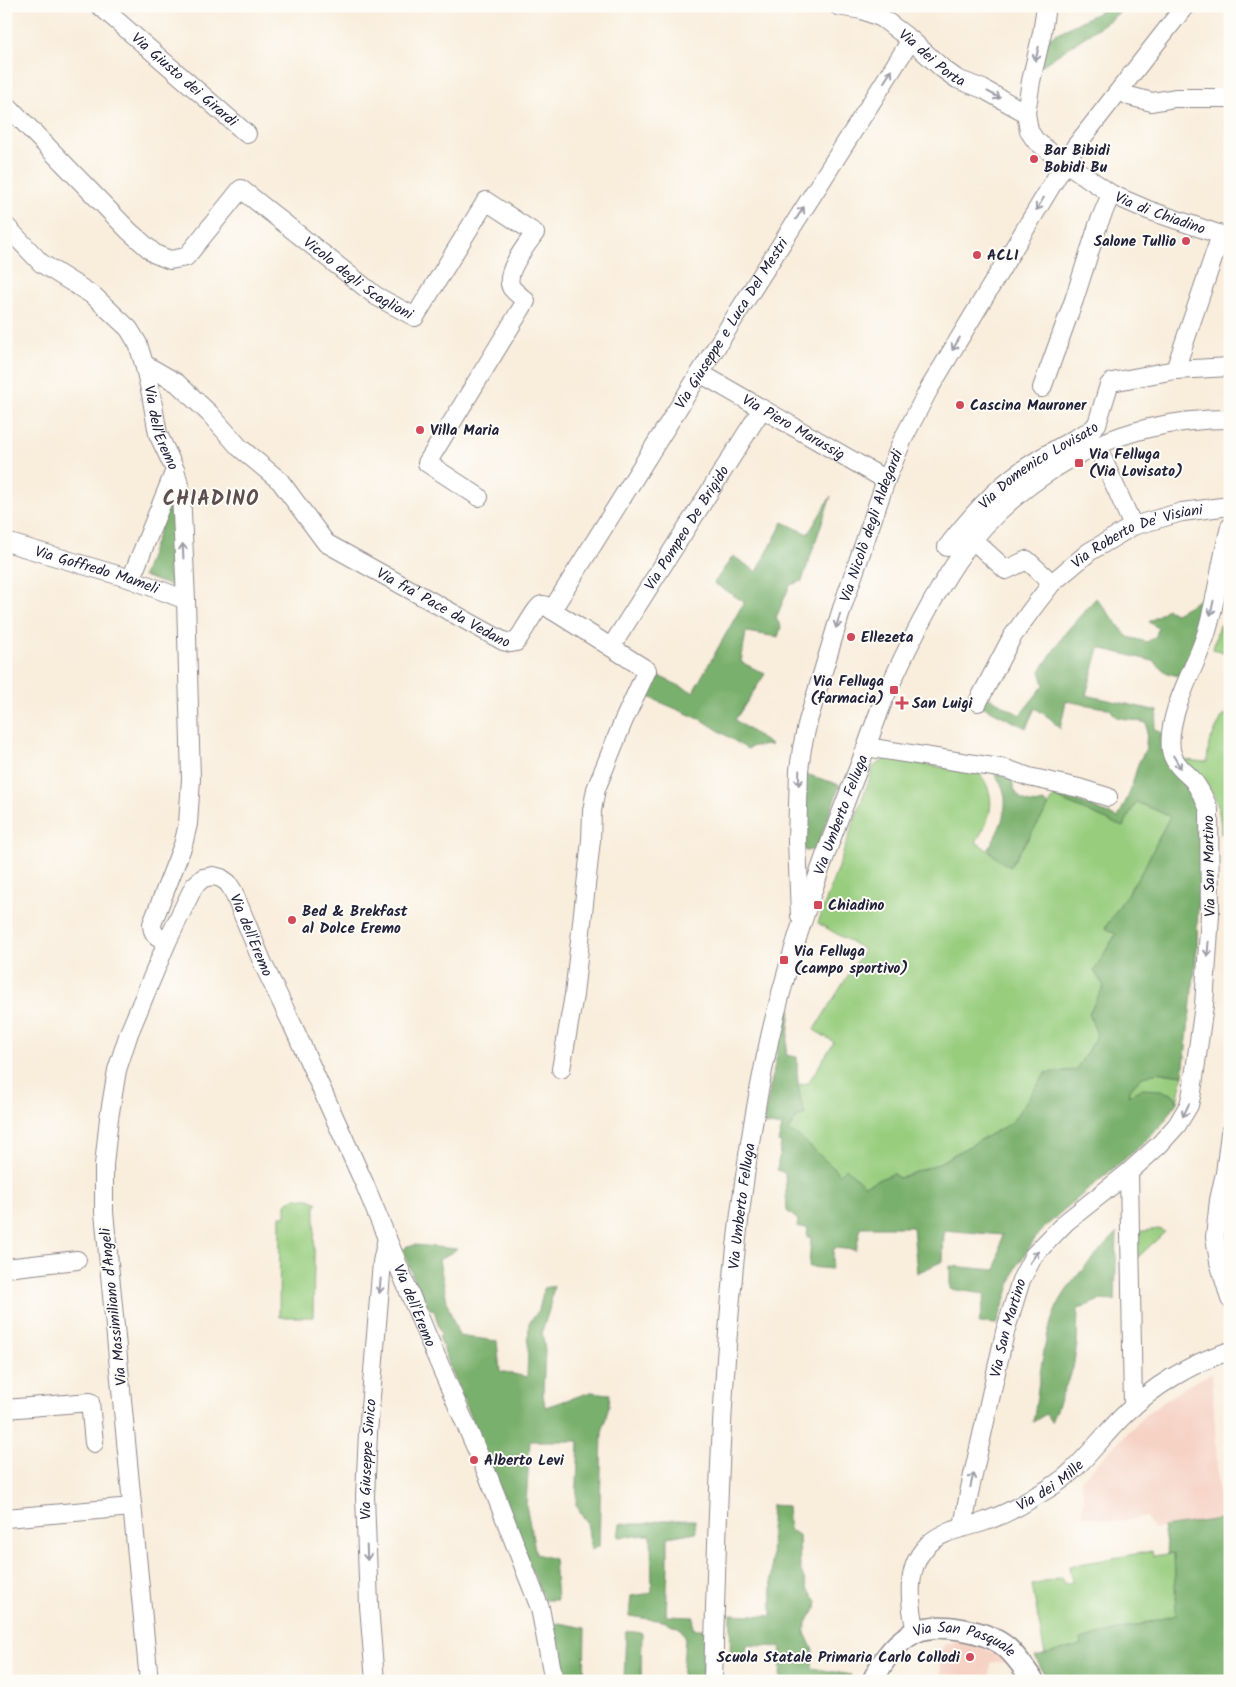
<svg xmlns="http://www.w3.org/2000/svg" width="1236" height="1687" font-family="Kalam,sans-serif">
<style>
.built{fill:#f6d2c4}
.green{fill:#98cd7e;stroke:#5d785c}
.forest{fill:#7ab06d;stroke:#4e6954}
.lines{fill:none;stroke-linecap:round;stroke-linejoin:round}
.minor-casing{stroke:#8e888c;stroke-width:20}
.tertiary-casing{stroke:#8e888c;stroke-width:24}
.minor{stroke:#fff;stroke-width:18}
.tertiary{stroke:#fff;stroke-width:21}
.oneway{stroke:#9c9ca7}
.poi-dot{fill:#d1495b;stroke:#fdfcf7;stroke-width:2}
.labels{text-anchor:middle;stroke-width:4;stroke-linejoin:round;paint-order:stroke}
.street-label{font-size:15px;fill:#22223b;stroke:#fdfcf7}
.poi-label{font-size:15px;font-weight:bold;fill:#22223b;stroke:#fdfcf7;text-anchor:start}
.district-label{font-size:20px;font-weight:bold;letter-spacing:1px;fill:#5c4e51;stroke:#fdfcf7}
</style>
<rect width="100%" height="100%" fill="#fdfcf7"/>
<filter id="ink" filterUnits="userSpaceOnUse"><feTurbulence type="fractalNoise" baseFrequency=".02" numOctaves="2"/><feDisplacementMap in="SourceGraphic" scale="10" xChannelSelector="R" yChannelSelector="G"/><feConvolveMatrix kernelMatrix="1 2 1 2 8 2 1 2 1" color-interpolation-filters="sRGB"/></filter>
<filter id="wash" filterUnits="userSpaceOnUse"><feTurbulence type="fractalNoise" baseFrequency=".0096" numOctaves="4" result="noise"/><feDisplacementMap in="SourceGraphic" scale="20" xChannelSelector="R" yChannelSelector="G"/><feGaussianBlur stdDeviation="1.12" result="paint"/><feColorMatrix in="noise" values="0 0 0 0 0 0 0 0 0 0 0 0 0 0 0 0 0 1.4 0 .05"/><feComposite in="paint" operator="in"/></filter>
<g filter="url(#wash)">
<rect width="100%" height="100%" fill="#f9eddc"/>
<path class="built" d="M1212,1373l8,146 -67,10 -7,-12 -32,5 -32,-7 2,-18 -3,-17 66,-67 38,-26z
M964,1640l30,13 16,10 -19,-1 -1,17 21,-2 1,-6 4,1 5,9h-79l-3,-20 1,-9 4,-7z"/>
<path class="green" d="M1219,625l11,2v27l-17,-5z
M1230,692v141l-9,1c-1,-38 -11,-50 -38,-74l24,2 2,-19 14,-28h4z
M887,758l93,16c18,24 11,44 -4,68 12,7 21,18 34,25l44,-70 69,30 13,-25 34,14 -26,52 -39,60 11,6 -22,37 10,15 -15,27 8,22 -21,35 -30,3 -35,50 -74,41 -38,14 -6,-4 -29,12 -18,-18 -6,6 -38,-35 -14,-8 7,-12 10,-5 -4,-12 -4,-17 11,-2 26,-41 -20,-12 50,-80 -46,-27 56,-157z
M1159,1072l24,3 -6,27 -2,-6 -4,-3 -44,4c2,-14 18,-24 32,-25z
M296,1198l13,1 9,4 -3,2 -2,112h-34l1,-101h6v-13z
M1159,1229l6,3 -28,26 -1,-26z
M1152,1551l1,5 21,-3 3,62 -96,25 1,5 -37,10 -13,-70 30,-7 2,6 8,-2 -3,-16z"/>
<path class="forest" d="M1111,6h16l-17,14 -72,48 6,-28z
M172,495l2,15 3,78 -34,-12z
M831,496l-29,85 -12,4 -14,33 5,9 -3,10 -32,-5 -5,30 24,12 -30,46 36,25 -17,1 -7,3 -43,-28 -60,-26 10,-21 39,18 51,-90 -30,-19 19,-27 24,16 26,-50 25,12z
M1204,597l-9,48 -16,31 -12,-3 -14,-12 -54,-13 -13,47 72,16 -4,18 10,5 11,37 19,26 5,12 7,83 -8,8 -1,48 -14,127c-9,-1 -20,-4 -29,-2 -11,2 -25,12 -26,23l13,-7 20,1 14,6 2,6 -13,20 -19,20 -86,72 -21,20 -22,34 -19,56 -18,-1 6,-29 -35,-5v-23l46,4 6,-35 -58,-5 -1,31 -26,12 -4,-46h-52l-5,23 -22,-2 -3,21 -22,-2 2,-30h-4l1,-9 -11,-1 1,-7 -11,-9 -2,-38 -8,-3 4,-27 -3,-1 4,-15 -19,-3 23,-116 5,1 -5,46 11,2c0,20 1,38 8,57l-10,5 -6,12 13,8 38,35 6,-6 18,17 29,-11 6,4 38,-14 74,-41 35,-50 30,-3 21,-35 -8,-22 15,-27 -10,-15 22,-37 -11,-6 39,-60 26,-52 -34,-14 -13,25 -69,-30 2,-5 62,26 12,-26 8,-28 8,-16 1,-25 -31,-6 -6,-8 -44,-8 -6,28 -9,-10 -16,-11 -9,20 -44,-22 5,-10 33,19 24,-30 -4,-14 26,-39 30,-34 32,39 19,5 9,-6 2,-8 -9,-6 18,-13 8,4z
M994,773l18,6c1,16 14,29 31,23l6,4 -39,61 -13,-8 -9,-10c11,-18 23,-41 14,-63 -2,-4 -5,-9 -8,-13z
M806,774l34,11 -23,62 -5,3 -6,1 -3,-2z
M1117,1233l-2,68 -15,-1 -22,9 -1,35 -4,24 -22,54 -5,-8 -13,8c6,-34 8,-70 19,-103 11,-33 41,-61 65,-86z
M415,1245l42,4 -18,11 9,46 11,30 38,5 3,30 27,6 2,-54 10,-13 5,-22 10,-2 -5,24 -7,21 3,19 -2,44 2,13 46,-15 19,2 -1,11 -7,28 -3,113 -8,4 -4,-27 -11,-18 3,-64h-49l-4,64 10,49 18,5 3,41h-13l-94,-233 -11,-31 2,-2 -7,-24 -4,-1 -16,-30 -11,-28 4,-5z
M771,1505l16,1 2,24 10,5 1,33 8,22 9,11 -1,8 -9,12 -2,12 8,17 -1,18 39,7 -1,6h-70l1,-34 -34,-2 -2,17 -15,-1 1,-47 41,2z
M1220,1519l1,8 9,-1v148l-18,7h-164l-13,-24 46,-12 -1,-5 96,-25 -2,-62 -6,1 -5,-27z
M662,1520h33l1,12 -28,5v30l-2,49 28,1 -1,12h11l-2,52h-20l3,-45 -5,-8 -17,-7 -34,-5 2,-20 21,-3 -1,-58 -33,2 2,-13h24z
M559,1623l26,5 -1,53h-24l-9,-48 2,-8z
M626,1631l16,2 -1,48h-17z"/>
</g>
<g filter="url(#ink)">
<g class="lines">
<defs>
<g id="minor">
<path id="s1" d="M100,6l147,128"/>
<path id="s2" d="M838,6l24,4 20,8 29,22 32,29 14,10 26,10 43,24"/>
<path id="s3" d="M1046,6l-4,27 -11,48 -5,32 3,18 6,9 15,12 61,42 37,16 82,28"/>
<path d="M1120,90l9,6 23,6 23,-4h55"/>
<path id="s4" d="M6,104l123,127 26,23 15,6 16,-3 55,-68 135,107 39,21 71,-116 49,32c-8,11 -31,40 -24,54 3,5 11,10 15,14l-99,162 52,34"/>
<path id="s5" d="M6,226l35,37 53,33 35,33 9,15 6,20 7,30 7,40 17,36 6,21 5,109 5,179 -3,45 -5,21 -31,79c0,11 6,13 15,18"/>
<path id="s6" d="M144,364l33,19 33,31 29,33 41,34 46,62 177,98 8,2 5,-1c4,-5 21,-35 24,-36 1,-1 3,-1 4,-1l103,65 -24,52 -27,67 -4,22 -1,29 -17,155 -13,74"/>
<path d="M1175,370l46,-135"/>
<path id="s7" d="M700,373l186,107"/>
<path d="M1042,388l32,-88 24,-75 13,-31"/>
<path d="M1097,446l36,80"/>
<path d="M973,540l33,30 21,-10 25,23"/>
<path id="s8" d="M6,542l125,37 55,21"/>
<path id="s9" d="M947,547c17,-22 35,-43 55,-61 26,-23 58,-39 89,-56l6,-6 12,-39 3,-3 63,-12 55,-3"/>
<path d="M131,579l44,-109"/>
<path id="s10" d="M552,610l188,-301 171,-269"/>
<path id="s11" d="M611,647l151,-238"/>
<path id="s12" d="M978,702l34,-65 20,-28 20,-26 37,-31 44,-26 49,-14 48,-6"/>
<path d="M866,747l140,22 23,8 50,11 29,9"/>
<path id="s13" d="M800,916l-3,-75 2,-71 3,-22 6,-27 35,-116 43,-125 17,-41 26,-50 136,-226 10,-16 110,-141"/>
<path d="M1230,1133l-5,40 -6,27 -4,37 4,25 11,37"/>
<path d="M6,1268l71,-8"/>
<path d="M1133,1407l-4,-235 30,-27 18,-20 12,-20 3,-13 12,-87 6,-90 -1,-105c-4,-11 -9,-20 -16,-30 -9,-9 -20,-17 -22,-30 -5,-37 26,-84 36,-119 10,-34 14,-70 23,-104"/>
<path d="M6,1409l84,-7 4,41"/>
<path d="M6,1518l126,-11"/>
<path id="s14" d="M963,1527l6,-34 36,-161 16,-52 13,-25 32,-33 63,-50"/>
<path id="s15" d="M916,1632c-6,-27 -11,-62 9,-84 16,-19 40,-19 61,-27 17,-6 33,-14 48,-24 13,-7 27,-15 38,-26 18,-17 33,-37 51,-55 29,-29 68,-53 107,-65"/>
<path id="s16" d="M149,1681l-45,-469v-47l5,-47 8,-48 12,-37 38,-91 27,-56 9,-8 10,-2 8,2 7,5 5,8 31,75 29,60 72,159 61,148 63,145 51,130 14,73"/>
<path id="s17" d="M375,1681l-6,-75 -4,-110 3,-63 14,-171 5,-24"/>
<path id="s18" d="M713,1681c6,-216 10,-433 57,-644 21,-92 54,-181 88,-268 9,-23 17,-47 26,-70 21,-47 44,-95 73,-138 42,-63 118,-116 192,-133 26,-6 53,-9 81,-9"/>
</g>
<g id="tertiary">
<path id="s19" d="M873,1681c9,-20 22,-39 42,-49 23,-11 73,-1 92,16 10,9 18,21 26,33"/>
</g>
</defs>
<use href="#minor" class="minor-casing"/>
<use href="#tertiary" class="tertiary-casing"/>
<use href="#minor" class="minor"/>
<use href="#tertiary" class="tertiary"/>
</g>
<defs><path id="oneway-shaft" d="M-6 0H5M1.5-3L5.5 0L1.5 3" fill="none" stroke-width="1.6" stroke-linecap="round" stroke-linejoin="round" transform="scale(1.25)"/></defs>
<g class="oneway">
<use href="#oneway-shaft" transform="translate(1037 54) rotate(103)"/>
<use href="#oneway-shaft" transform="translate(888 76) rotate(-57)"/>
<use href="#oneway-shaft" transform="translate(994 95) rotate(28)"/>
<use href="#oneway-shaft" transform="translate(1040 204) rotate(121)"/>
<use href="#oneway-shaft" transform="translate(800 213) rotate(-57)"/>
<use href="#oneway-shaft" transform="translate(956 344) rotate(121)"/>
<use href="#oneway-shaft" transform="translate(183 551) rotate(-93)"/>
<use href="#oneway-shaft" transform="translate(1212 608) rotate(102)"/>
<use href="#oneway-shaft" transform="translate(838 621) rotate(107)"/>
<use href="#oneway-shaft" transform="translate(1177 762) rotate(59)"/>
<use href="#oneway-shaft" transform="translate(799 778) rotate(92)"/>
<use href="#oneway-shaft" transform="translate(1208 949) rotate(94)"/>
<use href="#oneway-shaft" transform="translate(1186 1110) rotate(116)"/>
<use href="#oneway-shaft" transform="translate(1034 1257) rotate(-55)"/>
<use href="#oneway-shaft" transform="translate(380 1286) rotate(95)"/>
<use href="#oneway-shaft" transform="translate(972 1480) rotate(-77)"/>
<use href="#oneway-shaft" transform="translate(367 1553) rotate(88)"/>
</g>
</g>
<g class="poi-dot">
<circle cx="1034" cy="159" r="5"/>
<circle cx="1186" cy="241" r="5"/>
<circle cx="977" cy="255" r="5"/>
<circle cx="960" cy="405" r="5"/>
<circle cx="420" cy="430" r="5"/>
<rect x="1074" y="458" width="10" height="10" rx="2.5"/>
<circle cx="851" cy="637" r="5"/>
<rect x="889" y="685" width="10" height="10" rx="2.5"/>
<path d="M899.5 695.5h5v5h5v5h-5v5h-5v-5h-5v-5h5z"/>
<rect x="813" y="900" width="10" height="10" rx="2.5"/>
<circle cx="292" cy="920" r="5"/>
<rect x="779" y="955" width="10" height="10" rx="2.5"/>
<circle cx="474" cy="1460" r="5"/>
<circle cx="970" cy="1657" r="5"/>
</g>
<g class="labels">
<g class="street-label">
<text dy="5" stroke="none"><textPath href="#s2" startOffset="110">Via dei Porta</textPath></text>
<text dy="5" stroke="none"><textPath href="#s1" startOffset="112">Via Giusto dei Girardi</textPath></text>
<text dy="5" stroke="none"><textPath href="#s3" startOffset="284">Via di Chiadino</textPath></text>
<text dy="5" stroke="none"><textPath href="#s4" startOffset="479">Vicolo degli Scaglioni</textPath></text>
<text dy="5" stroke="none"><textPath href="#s10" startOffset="338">Via Giuseppe e Luca Del Mestri</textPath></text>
<text dy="5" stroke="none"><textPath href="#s7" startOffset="108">Via Piero Marussig</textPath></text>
<text dy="5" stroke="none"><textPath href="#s5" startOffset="266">Via dell'Eremo</textPath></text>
<text dy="5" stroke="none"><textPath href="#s9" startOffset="124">Via Domenico Lovisato</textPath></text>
<text dy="5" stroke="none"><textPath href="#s13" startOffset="401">Via Nicolò degli Aldegardi</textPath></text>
<text dy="5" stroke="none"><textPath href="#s11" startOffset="141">Via Pompeo De Brigido</textPath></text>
<text dy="5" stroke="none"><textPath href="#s12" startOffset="240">Via Roberto De' Visiani</textPath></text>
<text dy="5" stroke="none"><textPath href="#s8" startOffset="95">Via Goffredo Mameli</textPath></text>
<text dy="5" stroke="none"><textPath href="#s6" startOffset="392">Via fra' Pace da Vedano</textPath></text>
<text dy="5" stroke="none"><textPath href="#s18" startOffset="881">Via Umberto Felluga</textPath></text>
<text transform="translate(1209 866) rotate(-91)" y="5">Via San Martino</text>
<text dy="5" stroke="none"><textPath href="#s16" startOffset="910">Via dell'Eremo</textPath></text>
<text dy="5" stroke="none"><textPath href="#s18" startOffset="476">Via Umberto Felluga</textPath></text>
<text dy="5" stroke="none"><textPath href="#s16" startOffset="1315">Via dell'Eremo</textPath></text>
<text transform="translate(113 1307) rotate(-96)" y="5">Via Massimiliano d'Angeli</text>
<text dy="5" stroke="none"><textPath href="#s14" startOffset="204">Via San Martino</textPath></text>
<text dy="5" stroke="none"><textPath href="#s17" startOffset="222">Via Giuseppe Sinico</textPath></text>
<text dy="5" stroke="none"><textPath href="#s15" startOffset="229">Via dei Mille</textPath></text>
<text dy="5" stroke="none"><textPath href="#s19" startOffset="118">Via San Pasquale</textPath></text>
</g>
<g class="poi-label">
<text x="1044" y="155">Bar Bibidi<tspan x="1044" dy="17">Bobidi Bu</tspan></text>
<text x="1176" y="246" text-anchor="end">Salone Tullio</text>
<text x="987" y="260">ACLI</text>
<text x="970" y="410">Cascina Mauroner</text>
<text x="430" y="435">Villa Maria</text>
<text x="1089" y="459">Via Felluga<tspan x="1089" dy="17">(Via Lovisato)</tspan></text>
<text x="861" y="642">Ellezeta</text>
<text x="884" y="686" text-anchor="end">Via Felluga<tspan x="884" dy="17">(farmacia)</tspan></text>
<text x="912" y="708">San Luigi</text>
<text x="828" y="910">Chiadino</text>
<text x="302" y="916">Bed &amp; Brekfast<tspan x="302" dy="17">al Dolce Eremo</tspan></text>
<text x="794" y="956">Via Felluga<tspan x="794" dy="17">(campo sportivo)</tspan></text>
<text x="484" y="1465">Alberto Levi</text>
<text x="960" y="1662" text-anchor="end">Scuola Statale Primaria Carlo Collodi</text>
</g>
<g class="district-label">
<text x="211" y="505">CHIADINO</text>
</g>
</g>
<rect width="1236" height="1687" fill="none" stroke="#fdfcf7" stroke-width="25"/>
</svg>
